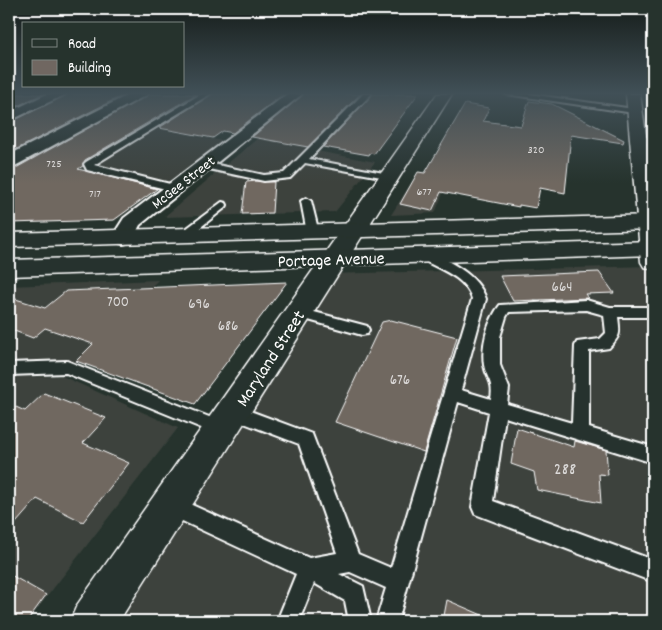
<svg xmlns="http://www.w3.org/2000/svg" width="662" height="630" font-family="Dekko,sans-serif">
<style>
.built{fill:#3c433d}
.building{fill:#706761;stroke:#fff}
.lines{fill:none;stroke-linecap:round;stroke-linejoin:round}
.lane-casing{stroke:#fff;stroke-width:4}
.street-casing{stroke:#fff;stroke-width:4}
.secondary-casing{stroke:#fff;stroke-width:3}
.primary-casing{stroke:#fff;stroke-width:3}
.lane{fill:#26332d;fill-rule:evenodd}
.street{fill:#26332d;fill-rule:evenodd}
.secondary{fill:#26332d;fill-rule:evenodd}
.primary{fill:#26332d;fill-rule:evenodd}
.labels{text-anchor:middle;stroke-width:5;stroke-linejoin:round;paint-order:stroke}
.far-number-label{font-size:12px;fill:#dbd9d8}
.far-street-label{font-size:15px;fill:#fff;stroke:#26332d}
.number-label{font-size:15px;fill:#dbd9d8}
.street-label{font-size:18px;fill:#fff;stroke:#26332d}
.near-number-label{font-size:18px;fill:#dbd9d8}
</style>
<rect width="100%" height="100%" fill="#26332d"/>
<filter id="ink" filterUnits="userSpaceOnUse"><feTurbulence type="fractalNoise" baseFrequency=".02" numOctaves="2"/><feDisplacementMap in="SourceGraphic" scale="10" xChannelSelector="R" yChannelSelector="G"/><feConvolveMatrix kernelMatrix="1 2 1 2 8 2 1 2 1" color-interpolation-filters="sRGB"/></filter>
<g filter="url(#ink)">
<path class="built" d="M149,95h56l-54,32 72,14 -108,80 -106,3v-56z
M276,123l47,9 -43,42 -14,1 -44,-7z
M317,151l58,11 -40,50 -171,5 53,-45 49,9 23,-2z
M419,171l31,6 -15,36 -44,2z
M653,266v355h-560l232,-347z
M158,280l-84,84 -65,1v-79z
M62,376l116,52 -150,193h-19v-244z"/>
<path class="building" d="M9,94h33l-33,16z
M68,94h57l-116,59v-30z
M150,94h46l-111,66 -2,6 -5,3 79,20 -43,31 -105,3v-54l7,-1z
M212,94h71l-50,39 -10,-2 -10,7 -54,-10z
M304,94h56l-52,53 -56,-10z
M373,94h45l-44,60 -4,-1 -1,2 -46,-8z
M529,101l23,3 72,36 -1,3 -52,-8 -6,58 -25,-5 -4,20 -17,-3v2l-78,-15 -9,19 -32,-7 18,-32 7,1 40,-69 24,4 -6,13 38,5z
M256,181l18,1 -2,31 -30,1 4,-32z
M599,272l15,21 -29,1 3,4 -75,3 -13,-25z
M287,282l-92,122 -119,-43 17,-17 -48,-16 -12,10 -24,-9v-32l36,11 21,-17z
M391,320l66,17 -33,115 -89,-30 47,-100z
M44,393l62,25 -23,25 46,20 -46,59 -46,-23 -28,32v-127l16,7z
M517,428l57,19 1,-6 31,9 2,25 -9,-1 2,29 -64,-13 -3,-18 -23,-8z
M9,574l37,21 -19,26h-18z
M447,600l49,21h-53z"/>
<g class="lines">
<defs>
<path id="lane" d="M201,94h9l-116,71 84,21v4l-4,1 -87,-21 -3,-6 2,-2z
M363,94h8l-62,65 80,15 5,3 -2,2 -87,-16 -15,15 -26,3 -60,-13 -5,-3 5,-3 60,13 20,-2z
M506,94h23l105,15 4,2 -4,2z
M638,136l15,2v6l-18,-3 -1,-2z
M306,198l5,3 8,32 -6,3 -6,-3 -6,-32z
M222,202l4,1 1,2 -1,2 -39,31h-8l-2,-2 2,-2z
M425,252c22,6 54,24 61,47l-25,91 30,9c3,-18 -4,-19 -7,-34 -3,-20 4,-45 16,-60l86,-5 24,7h43v10h-35c2,17 3,18 -9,31l-20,3v77l64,19v16l-148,-46 -12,84 160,59v22l-178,-68 -3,-7 17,-95 -31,-10 -60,219h-22l10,-33 -36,-16 -11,2 24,12 8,35h-22l-4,-20 -31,-18 -15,38h-22l19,-47 -131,-61 -3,-7 3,-7 7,-3 137,62 28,-5 -38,-109 -71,-27 -2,-5 2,-5 6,-2 78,29 46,120 33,14 81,-269c-6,-22 -33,-30 -51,-40l-2,-3zM586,310l18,5 2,18 -6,6 -23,3 -2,4 -3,77 -65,-19 2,-16 -9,-23v-28l6,-20 3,-5z
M299,308l68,18 2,4 -2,4 -5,1 -68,-19 -2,-3 2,-3z
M67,361l160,63 3,5 -3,5 -6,2 -155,-63 -57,2v-12z"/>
<path id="street" d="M47,94h19l-57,27v-9z
M130,94h18l-133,72 -6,1v-12z
M287,94h15l-162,131 -9,17 -8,2 -8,-2 -3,-5 12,-19z"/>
<path id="secondary" d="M437,94h15l-333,527h-49l7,-16z
M626,94h14l13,88v87l-9,-2 -3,-5z"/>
<path id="primary" d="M653,215v14l-644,18v-14z
M653,241v14l-644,21v-16z"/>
</defs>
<use href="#lane" class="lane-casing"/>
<use href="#street" class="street-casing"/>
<use href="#secondary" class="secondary-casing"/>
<use href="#primary" class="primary-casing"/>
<use href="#lane" class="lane"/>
<use href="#street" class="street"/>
<use href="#secondary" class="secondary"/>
<use href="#primary" class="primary"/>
</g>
</g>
<linearGradient id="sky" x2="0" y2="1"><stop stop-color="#151c19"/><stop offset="0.51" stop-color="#415057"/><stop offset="1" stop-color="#415057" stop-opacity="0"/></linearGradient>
<rect width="662" height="183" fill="url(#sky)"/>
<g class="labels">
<g class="far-number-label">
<text x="536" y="153">320</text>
<text x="54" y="167">725</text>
<text x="424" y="195">677</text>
<text x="95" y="197">717</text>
</g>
<g class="far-street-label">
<text transform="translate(183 182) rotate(-38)" y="5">McGee Street</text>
</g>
<g class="number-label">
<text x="562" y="291">664</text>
<text x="118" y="306">700</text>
<text x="199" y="308">696</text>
<text x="228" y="330">686</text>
<text x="400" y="384">676</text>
</g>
<g class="street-label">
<text transform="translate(331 259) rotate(-2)" y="6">Portage Avenue</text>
<text transform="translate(270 358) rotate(-57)" y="6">Maryland Street</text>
</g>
<g class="near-number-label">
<text x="565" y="474">288</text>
</g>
</g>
<rect width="662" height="630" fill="none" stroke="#26332d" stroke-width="30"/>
<rect x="15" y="15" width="632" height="600" fill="none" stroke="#fff" stroke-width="2" filter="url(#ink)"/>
<rect x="22" y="22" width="162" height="65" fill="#26332d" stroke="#7d8581"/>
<rect x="32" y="39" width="25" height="8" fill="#26332d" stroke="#7d8581"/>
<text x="68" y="48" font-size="15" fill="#ffffff">Road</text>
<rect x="32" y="60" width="25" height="15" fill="#706761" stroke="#7d8581"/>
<text x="68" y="72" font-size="15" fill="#ffffff">Building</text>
</svg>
